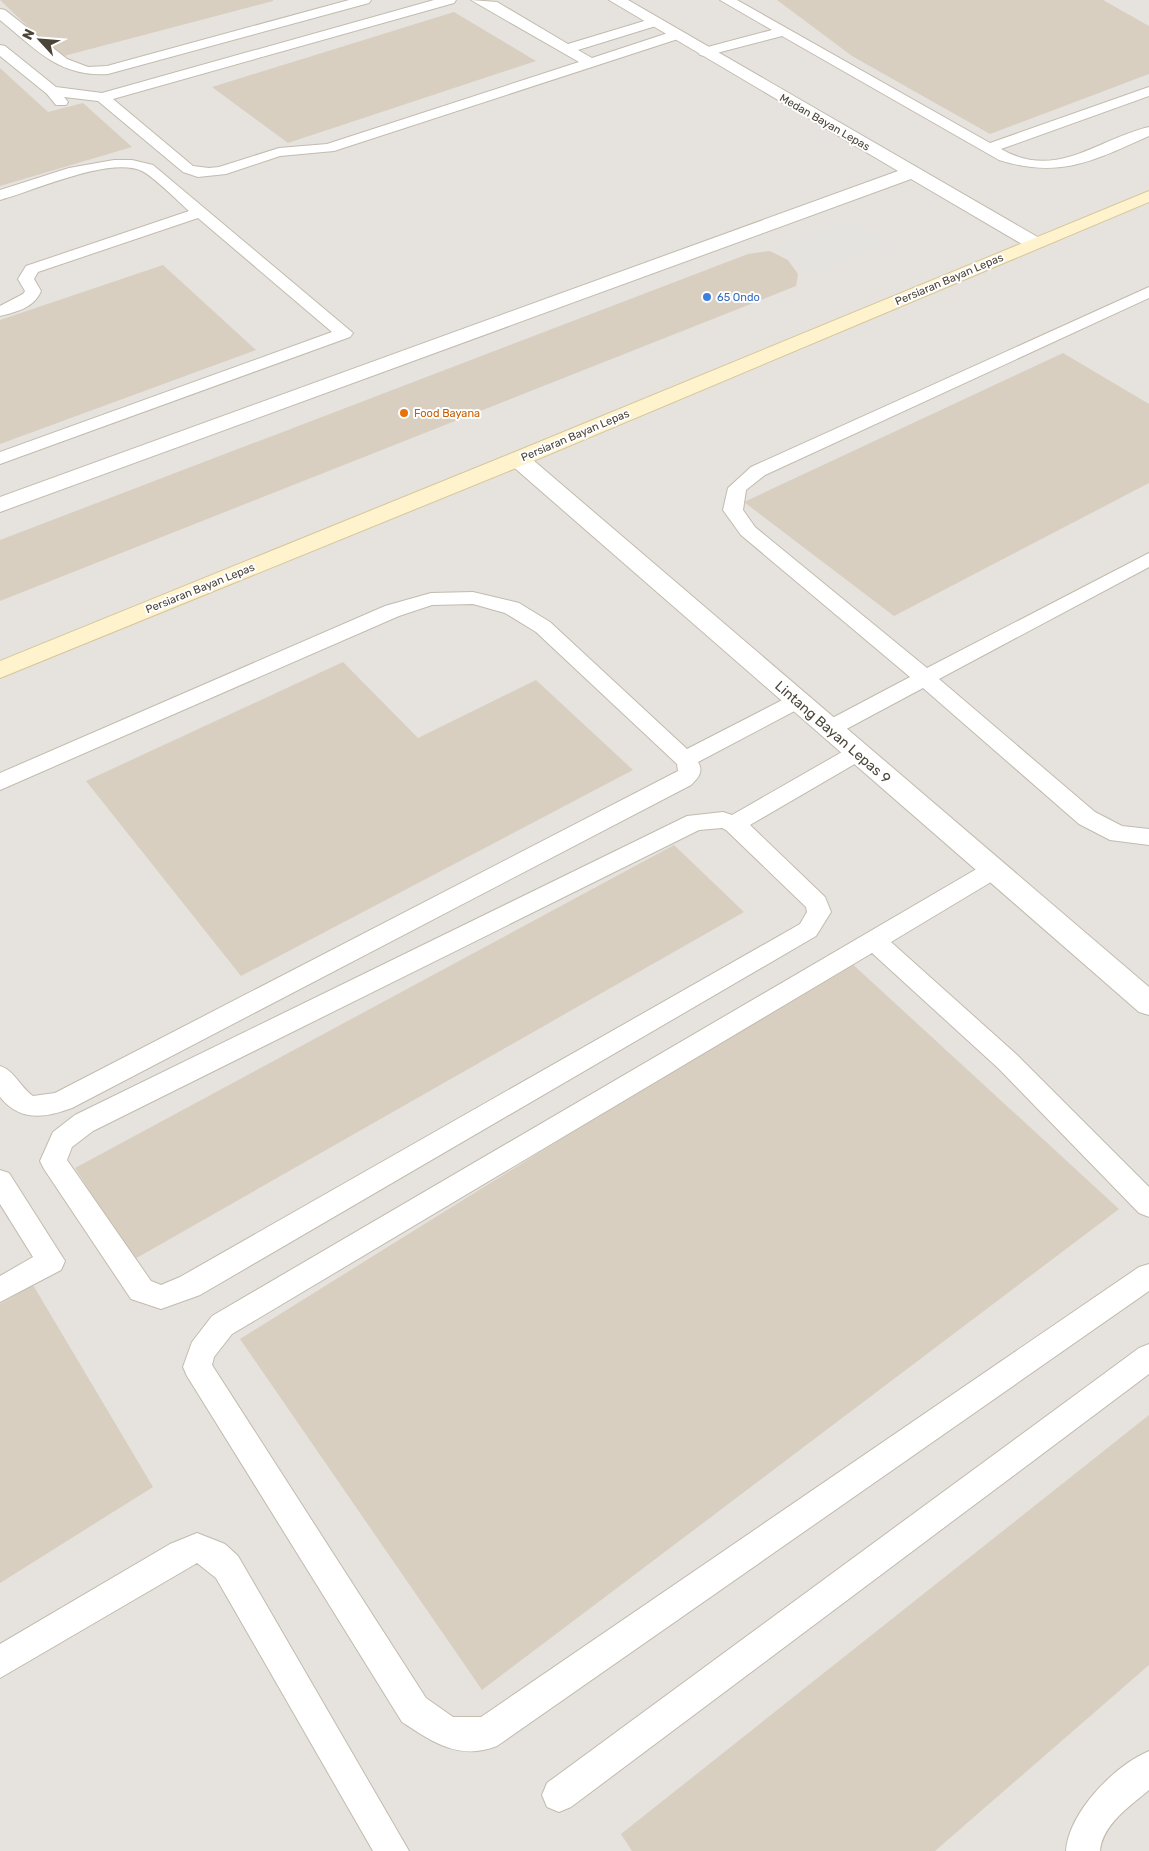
<svg xmlns="http://www.w3.org/2000/svg" width="1149" height="1851" font-family="Rubik,sans-serif">
<style>
.industrial{fill:#e6e2dd}
.parking{fill:#e5e3e0}
.building{fill:#d8cfc1}
.lines{fill:none;stroke-linecap:round;stroke-linejoin:round}
.lane-casing{stroke:#c2bbae;stroke-width:2}
.street-casing{stroke:#c2bbae;stroke-width:2}
.secondary-casing{stroke:#d6c79b;stroke-width:2}
.lane{fill:#fff;fill-rule:evenodd}
.street{fill:#fff;fill-rule:evenodd}
.secondary{fill:#fff3cd;fill-rule:evenodd}
.shop-dot{fill:#3f7fe0;stroke:#fff;stroke-width:2}
.food-dot{fill:#e8710a;stroke:#fff;stroke-width:2}
.labels{text-anchor:middle;stroke-width:4;stroke-linejoin:round;paint-order:stroke}
.far-street-label{font-size:11px;fill:#4b4439;stroke:#fff}
.far-shop-label{font-size:11px;fill:#366cbe;stroke:#fff;text-anchor:start}
.far-food-label{font-size:11px;fill:#c56008;stroke:#fff;text-anchor:start}
.street-label{font-size:14px;fill:#4b4439;stroke:#fff}
</style>
<rect width="100%" height="100%" fill="#f6f3ec"/>
<path class="industrial" d="M0,0h1149v1851h-1149z"/>
<path class="parking" d="M852,219l38,25 -78,29 -37,-26z"/>
<path class="building" d="M0,0h273v1l-213,56z
M777,0h326l46,26v48l-159,60 -138,-78z
M454,12l82,49 -248,82 -76,-56z
M0,68l48,44 35,-9 49,44 -132,39z
M770,251l18,9 10,14 -2,12 -796,315v-61l748,-286z
M163,265l93,85 -256,94v-124z
M1063,353l86,51v79l-255,133 -150,-114z
M343,662l75,76 118,-58 97,90 -392,206 -155,-195z
M674,845l70,67 -611,348 -58,-92z
M848,960l271,249 -637,481 -242,-351z
M33,1285l120,202 -153,96v-279z
M1149,1415v250l-214,186h-303l-11,-17z"/>
<g class="lines">
<defs>
<path id="lane" d="M349,0h22l-2,3 -261,71c-50,3 -72,-25 -108,-54v-11l5,1 62,49 21,8 19,-1z
M434,0h22l-2,3 -341,96 80,67 16,2 10,-1 60,-19 48,-4 252,-82 -108,-62 26,2 71,42 86,-26 7,4 -2,3 -81,25 14,8 79,-26h10l2,3 -2,3 -347,113 -54,5 -54,18 -28,3 -15,-5 -85,-71 -34,-4 4,5 -2,3h-10l-9,-11 -47,-38v-11l5,1 51,41 46,6z
M720,0h17l253,143 159,-56v9l-148,53c56,32 96,-10 148,-22v9c-56,25 -89,43 -150,24l-217,-124 -77,20 -5,-1 -2,-3 2,-3 72,-19z
M114,160h18l21,5 200,168 -3,4 -350,127v-12l332,-120 -134,-114 -160,54 -4,7 7,12c-7,17 -25,21 -41,25v-10l23,-12 2,-3 -7,-12 8,-13 163,-55c-11,-10 -35,-34 -47,-40 -33,-15 -108,20 -142,29v-10l69,-22z
M1149,287v11l-384,177 -19,15 -3,20 12,17 172,141 222,-115v14l-210,112 156,133 27,14 27,3v16l-39,-5 -31,-16 -156,-136 -86,46 -8,2 -8,-2 -3,-5 3,-5 89,-47 -169,-142 -18,-25 5,-22 23,-21z
M473,592l46,11 31,19 137,127 103,-53 7,-2 7,2 4,5 -4,5 -106,56c6,10 0,16 -7,23l-619,323c-27,10 -52,14 -72,-11v-31c15,5 20,21 33,30l22,-3 623,-322 -1,-7 -141,-132 -31,-19 -32,-9 -41,1 -33,11 -399,174v-17l385,-167 46,-13z
M857,745l8,3 3,5 -3,5 -115,67 75,72 6,15 -15,24 -616,359 -39,14 -30,-10 -87,-130 -4,-8 13,-29 22,-17 612,-299 36,-4 9,3 117,-67zM722,828l4,2 80,77 1,5 -7,12 -620,353 -19,8 -10,-4 -84,-121 5,-13 21,-16 606,-301z
M993,862l8,2 4,6 -4,6 -110,66 125,112 133,133v30l-10,-4 -141,-145 -126,-115 -640,381 -18,23 -2,8 214,333 27,19h28l658,-450 10,-3v27l-652,455c-38,15 -64,-4 -95,-24l-215,-346 -4,-9 9,-25 20,-26 773,-452z
M0,1170l9,3 56,88 -4,9 -61,32v-26l33,-19 -33,-53z
M1149,1344v30l-578,433 -12,5 -12,-5 -5,-12 5,-12 592,-435z
M197,1533l28,11 13,12 171,295h-36l-157,-273 -19,-15 -5,3 -192,112v-34l170,-100z
M1149,1751v39c-19,16 -47,35 -49,61h-34c3,-39 48,-85 83,-100z"/>
<path id="street" d="M609,0h19l413,239 2,4 -2,4h-14l-116,-68 -911,333v-15l898,-326z
M518,453l8,1 623,533v28l-10,-3 -629,-548 -3,-5 3,-5z"/>
<path id="secondary" d="M1149,191v11l-623,262 -526,214v-17l510,-207z"/>
</defs>
<use href="#lane" class="lane-casing"/>
<use href="#street" class="street-casing"/>
<use href="#secondary" class="secondary-casing"/>
<use href="#lane" class="lane"/>
<use href="#street" class="street"/>
<use href="#secondary" class="secondary"/>
</g>
<circle class="shop-dot" cx="707" cy="297" r="5"/>
<circle class="food-dot" cx="404" cy="413" r="5"/>
<g class="labels">
<g class="far-street-label">
<text transform="translate(825 122) rotate(30)" y="4">Medan Bayan Lepas</text>
<text transform="translate(949 279) rotate(-23)" y="4">Persiaran Bayan Lepas</text>
<text transform="translate(575 435) rotate(-23)" y="4">Persiaran Bayan Lepas</text>
<text transform="translate(200 588) rotate(-22)" y="4">Persiaran Bayan Lepas</text>
</g>
<g class="far-shop-label">
<text x="717" y="301">65 Ondo</text>
</g>
<g class="far-food-label">
<text x="414" y="417">Food Bayana</text>
</g>
<g class="street-label">
<text transform="translate(833 732) rotate(41)" y="5">Lintang Bayan Lepas 9</text>
</g>
</g>
<g transform="translate(40 40) rotate(296)" stroke="#ffffff" stroke-width="4" paint-order="stroke">
<path d="M0-4L9 19L0 12L-9 19Z" fill="#4b4439"/>
<text y="-8" font-size="14" font-weight="bold" text-anchor="middle" fill="#4b4439">N</text>
</g>
</svg>
